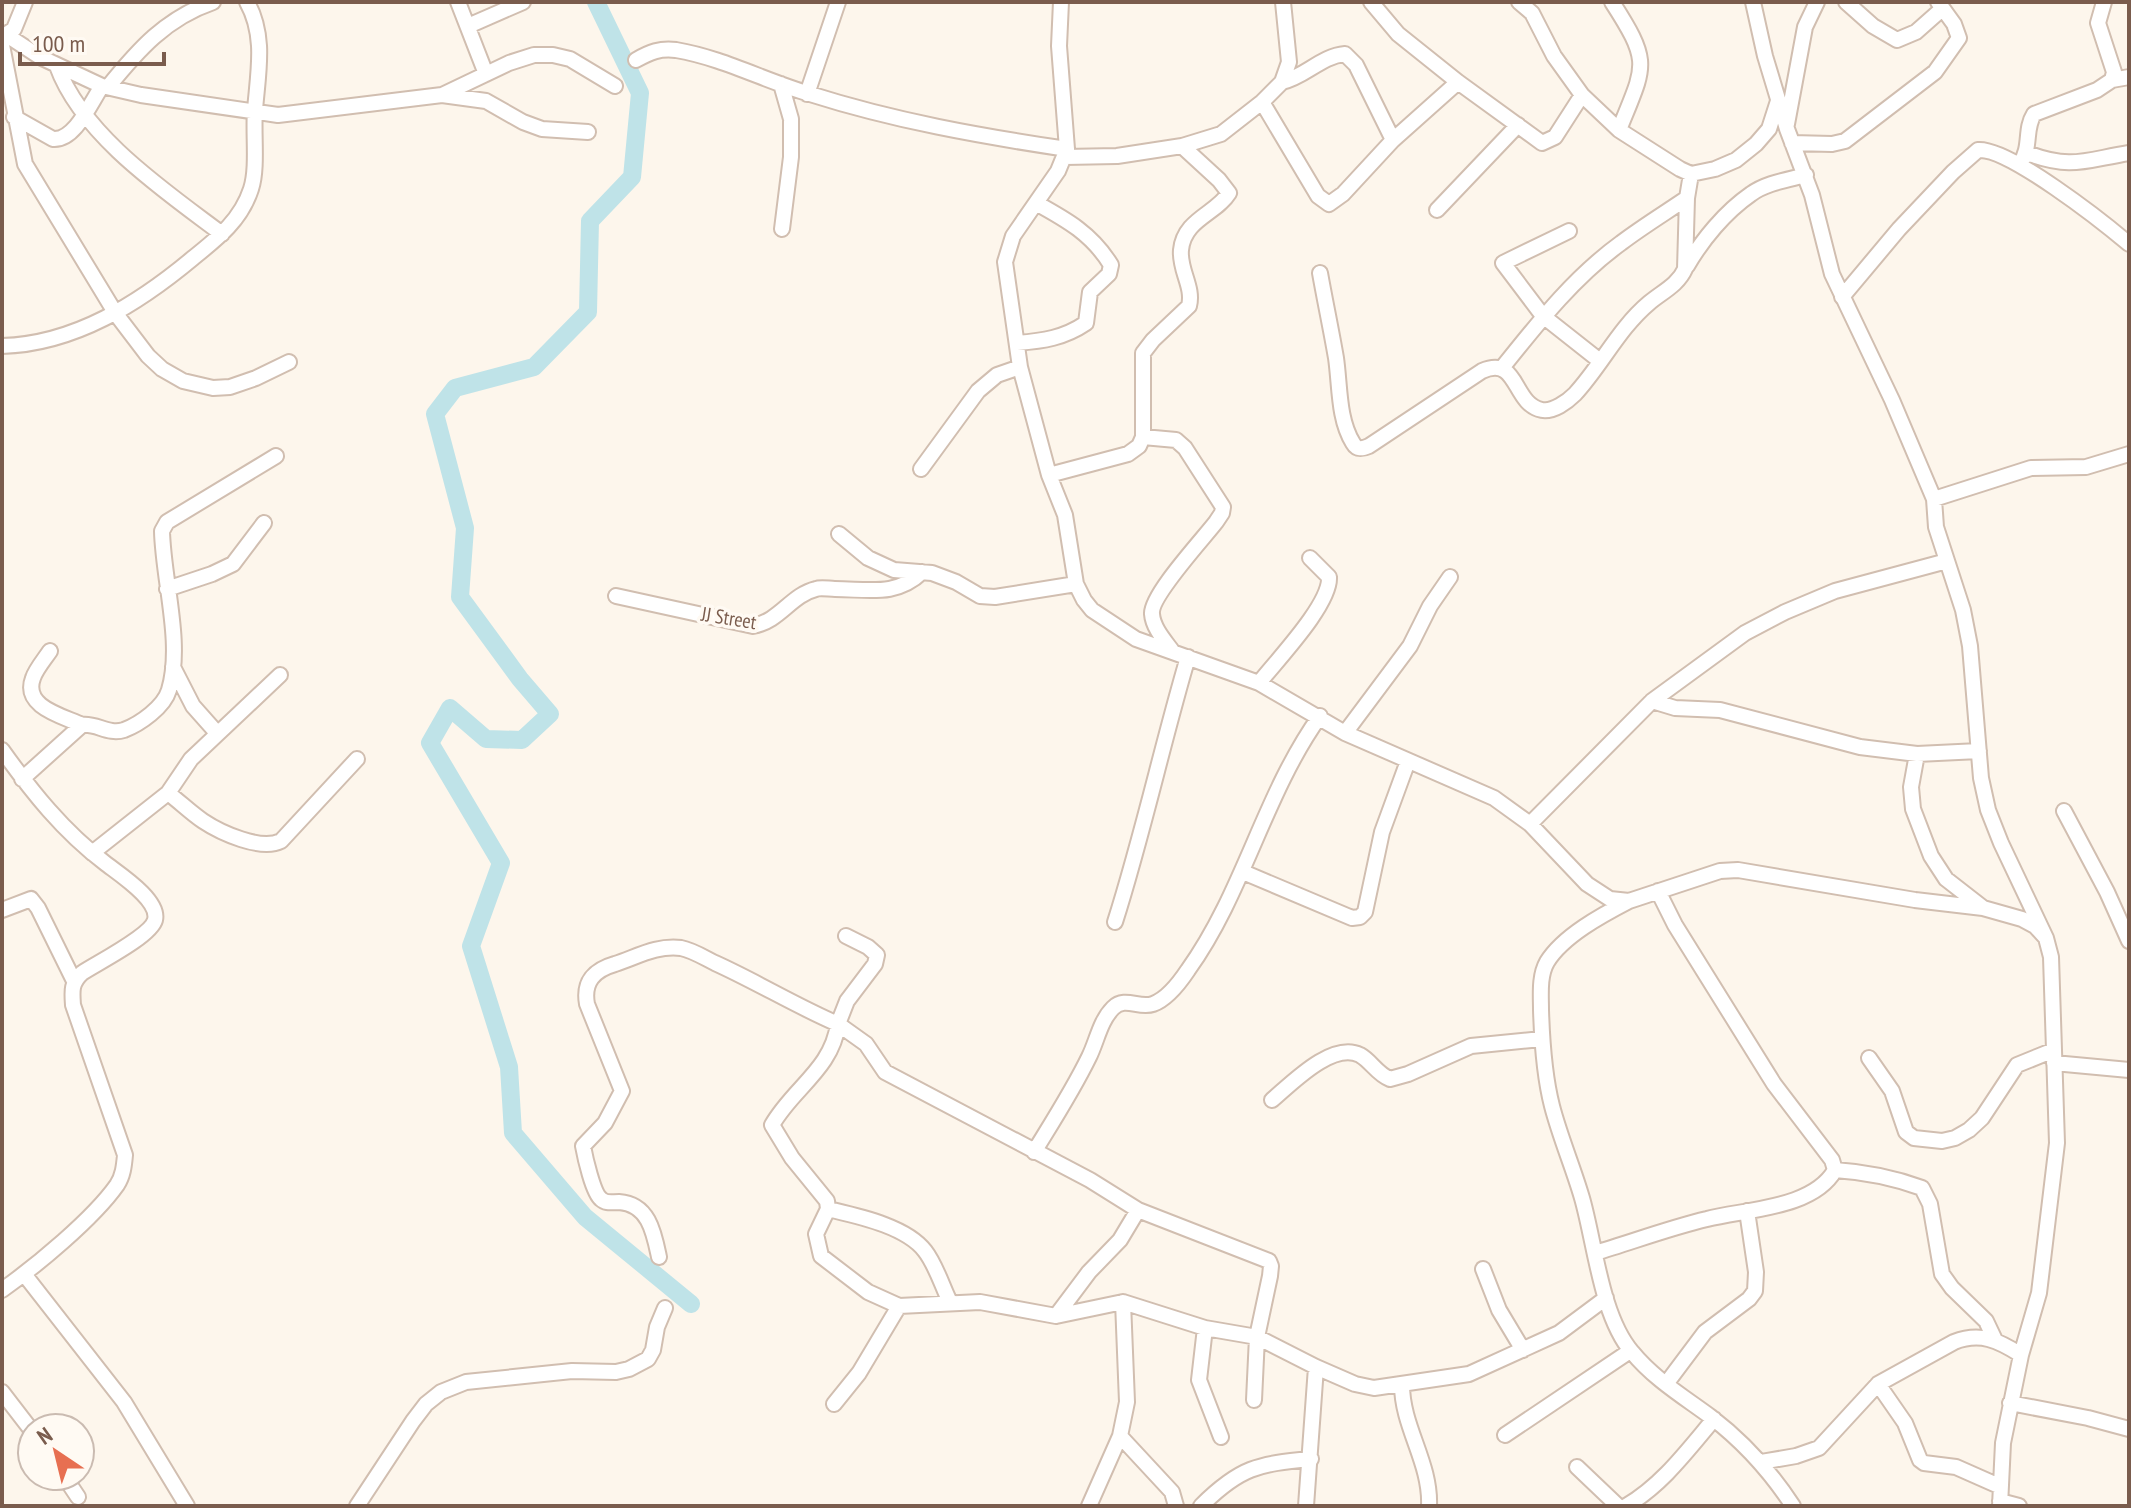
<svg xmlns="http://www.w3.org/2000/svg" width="2131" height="1508" font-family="'PT Sans Narrow',sans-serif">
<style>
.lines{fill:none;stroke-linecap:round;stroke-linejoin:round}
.river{stroke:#bfe3e8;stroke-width:18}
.minor-casing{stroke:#d1beb0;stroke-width:18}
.minor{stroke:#fff;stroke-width:14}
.labels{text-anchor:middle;stroke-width:7;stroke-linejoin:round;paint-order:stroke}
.street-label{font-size:20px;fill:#7a5c4d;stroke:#fffaf3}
</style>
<rect width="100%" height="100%" fill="#fdf6ec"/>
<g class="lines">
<path class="river" d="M596,2l44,91 -8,84 -42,44 -2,91 -54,55 -79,21 -20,26 30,114 -5,69 60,82 30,35 -28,26 -36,-1 -36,-31 -20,35 71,120 -30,83 38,121 4,66 72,84 106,87"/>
<defs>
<path id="minor" d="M458,2l28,72
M1061,2l-2,44 8,103 -9,22 -45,65 -8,26 15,105 29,108 16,40 11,69 8,16 8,10 44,29 123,44 86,50 149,65 36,26 57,60 23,15 19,2 91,-30 18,-1 177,30 68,8 39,11 13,7 11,12
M1371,2l27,32 60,48 84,61 13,-6 27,-42
M1519,2l13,11 22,43 28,39 37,35 61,39 11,5 24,-5 21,-9 20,-16 13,-15 9,-28
M1612,2c40,62 33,63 7,128
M1753,2l12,54 22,73 25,66 20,79 60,126 42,99 2,28 27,83 7,36 11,132 7,32 13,33 45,95 5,19 6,186 -18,150 -18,62 -18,88 -3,63
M1846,2l27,24 24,14 19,-8 26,-23
M468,26l55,-24
M8,36l32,21 62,29 39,9 137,20 164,-20 67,-32 25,-8h19l17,4 45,27
M2,37l12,-8 11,-27
M2,45l23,119 91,150 32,42 14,13 21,12 30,7 17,-1 26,-9 33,-16
M636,60c14,-8 24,-12 40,-10 47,8 89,31 134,44 85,27 170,42 257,55
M57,66c25,69 108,125 165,168
M2112,80l17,-3
M1282,82c23,-5 39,-26 63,-28l11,11 37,75
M781,84l10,35v38l-9,72
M108,87c30,-37 58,-69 105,-85
M807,94l31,-92
M442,95l44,6 37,21 19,7 46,3
M1262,102l56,94 11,8 14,-10 50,-54 65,-58
M14,117l39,22c22,2 38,-37 49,-53
M1787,124l18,-97 12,-25
M1792,143l40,1 13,-3 90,-69 24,-34 -5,-14 -16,-22
M2027,153c45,17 58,7 102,0
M1065,157l52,-1 65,-10 39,-12 41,-32 20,-20 7,-20 -6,-60
M2020,164c12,-18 4,-34 14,-50l63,-24 15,-10 2,-8 -16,-49 6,-21
M1437,210l81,-85
M1569,231l-66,32 40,53 57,45
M1687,266c15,-26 38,-54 64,-72 15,-11 36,-14 55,-19
M1320,273c5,28 11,56 16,85 4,27 2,61 17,85 4,7 9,6 16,3l113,-75c37,-16 30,33 60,39 11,2 25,-8 33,-16 26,-28 44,-66 74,-91 13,-11 29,-18 36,-34l2,-71 4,-24
M1842,297l57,-68 54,-57 25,-22c30,-3 125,72 151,94
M1017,343c26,-2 47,-5 69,-20l4,-31 19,-18 2,-9c-19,-31 -44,-45 -75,-62
M2,346c73,-2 137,-43 191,-88 25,-20 48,-38 58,-69 7,-21 2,-56 4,-79 3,-38 11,-74 -8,-108
M1502,368c36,-45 72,-91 119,-125 21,-16 44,-30 66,-45
M1143,437l33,3 9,8 38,59 -1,6 -6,9c-13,17 -66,74 -64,92 1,14 13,27 21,38
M921,469l57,-78 19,-16 23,-8
M1049,475l79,-21 11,-8 4,-9v-84l10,-13 36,-34c5,-19 -10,-36 -8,-56 3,-31 35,-36 48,-57l-10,-13 -37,-34
M1934,499l97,-31 55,-1 43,-13
M839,534l29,24 26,12 38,3 24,9 24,14 15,1 81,-13
M167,589l45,-15 21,-10 31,-41
M616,596l137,30c27,-5 38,-31 63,-37 5,-2 13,0 19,0 33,0 61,8 87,-17
M50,651c-6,9 -14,18 -17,27 -11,29 30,38 49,47
M173,667l20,39 24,27
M1259,683c18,-23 72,-79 70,-106l-19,-19
M1652,701l23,7 45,2 140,37 57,7 62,-3
M1345,733l65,-87 20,-40 20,-29
M2,750c30,42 61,81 103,113 14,11 55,37 50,57 -4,16 -58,43 -73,53 -11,10 -10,18 -9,32l52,150c-1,11 -2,21 -8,30 -24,34 -81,81 -115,105
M1917,754l-6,33 2,22 18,47 15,23 36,28
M22,779l60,-54c15,-2 26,10 42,5 16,-6 40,-23 45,-40 14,-47 -6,-110 -7,-159l5,-9 109,-66
M168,793c12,9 23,20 35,28 18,12 58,30 78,20l76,-82
M2064,811l43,81 22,49
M1530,824l122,-123 93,-68 40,-21 50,-21 112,-30
M92,853l76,-60 23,-34 89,-84
M1243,872l109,46 8,-1 5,-5 17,-80 26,-71
M1629,901c-27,14 -66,35 -82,61 -8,14 -6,33 -6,48 1,32 3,65 11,96 8,31 21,61 30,92 13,45 19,118 50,154 22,27 52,45 79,65 34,26 59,54 82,89
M2,910l29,-11 7,9 36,73
M1115,922c28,-88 47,-177 73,-265
M846,936l22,11 9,8 -2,9 -28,37 -9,23 28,20 19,28 205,108 48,30 131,51 2,5 -1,10 -13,61 -3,63
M1869,1058l23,33 14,41 8,6 28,3 13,-3 14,-8 13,-12 35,-53 37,-15
M2054,1063l75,7
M1272,1100c19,-16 60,-59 88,-45 11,6 17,19 30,24l18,-5 63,-28 71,-7
M1034,1152c19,-31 39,-62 55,-95 8,-16 11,-36 24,-49 12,-12 26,1 40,-4 14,-5 27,-22 35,-34 56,-78 76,-176 132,-254
M1835,1170c31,2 57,7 87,18l8,16 12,70 10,14 34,33 9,19
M828,1209c29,7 78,17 97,42 11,14 17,35 25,51
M1595,1253c37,-11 74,-25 112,-34 38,-10 106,-10 128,-49l-3,-10 -58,-76 -99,-159 -17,-34
M659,1257c-5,-24 -10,-53 -40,-55 -7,0 -13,2 -18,-3 -8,-6 -16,-42 -18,-53l22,-23 17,-32 -35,-87c-4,-22 7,-34 28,-40 22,-7 41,-19 66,-16 11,2 24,10 34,15 42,19 81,43 123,61 -6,45 -45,64 -66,101l20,33 35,43 1,8 -12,25 5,22 47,36 31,14 81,-4 76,14 67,-14 82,26 52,9 59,30 39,17 19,4 95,-14 90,-41 47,-35
M1483,1269l16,41 24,40
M24,1274l100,128 63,104
M1056,1316l33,-44 31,-32 18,-30
M1205,1328l-6,52 22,57
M1666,1384l39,-52 44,-33 6,-8 1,-19 -9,-61
M1878,1384l27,39 15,37 4,3 32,4 43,19
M1402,1385c0,42 29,78 27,121
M2,1392l30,39
M2010,1403l78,15 41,11
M834,1404l25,-31 40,-67
M1505,1435l125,-84
M1120,1436l52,56 4,14
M1761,1462l35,-6 23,-8 59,-64 76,-42c26,-10 44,-2 67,13
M1577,1467l41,39
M64,1476l14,21
M2000,1501l19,5
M357,1506l56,-85 13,-17 15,-12 25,-10 106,-11 44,1 13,-3 19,-10 5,-9 4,-23 8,-19
M1089,1506l31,-70 7,-34 -4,-100
M1201,1506c39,-39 57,-42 110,-47
M1306,1506l10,-139
M1626,1506c36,-21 61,-55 88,-87"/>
</defs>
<use href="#minor" class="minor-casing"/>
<use href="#minor" class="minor"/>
</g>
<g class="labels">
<g class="street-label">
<text transform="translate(729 618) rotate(9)" y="7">JJ Street</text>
</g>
</g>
<rect width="2131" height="1508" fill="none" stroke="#7a5c4d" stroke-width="8"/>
<g transform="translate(56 1452) rotate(325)"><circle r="38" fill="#fffaf3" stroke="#cabbb1" stroke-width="2"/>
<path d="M0-6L14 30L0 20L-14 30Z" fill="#e76f51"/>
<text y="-12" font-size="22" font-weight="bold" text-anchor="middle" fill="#7a5c4d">N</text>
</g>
<path d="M20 52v12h144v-12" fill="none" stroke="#7a5c4d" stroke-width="4"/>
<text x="32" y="52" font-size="24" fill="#7a5c4d" stroke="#fffaf3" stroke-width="6" paint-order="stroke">100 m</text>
</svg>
